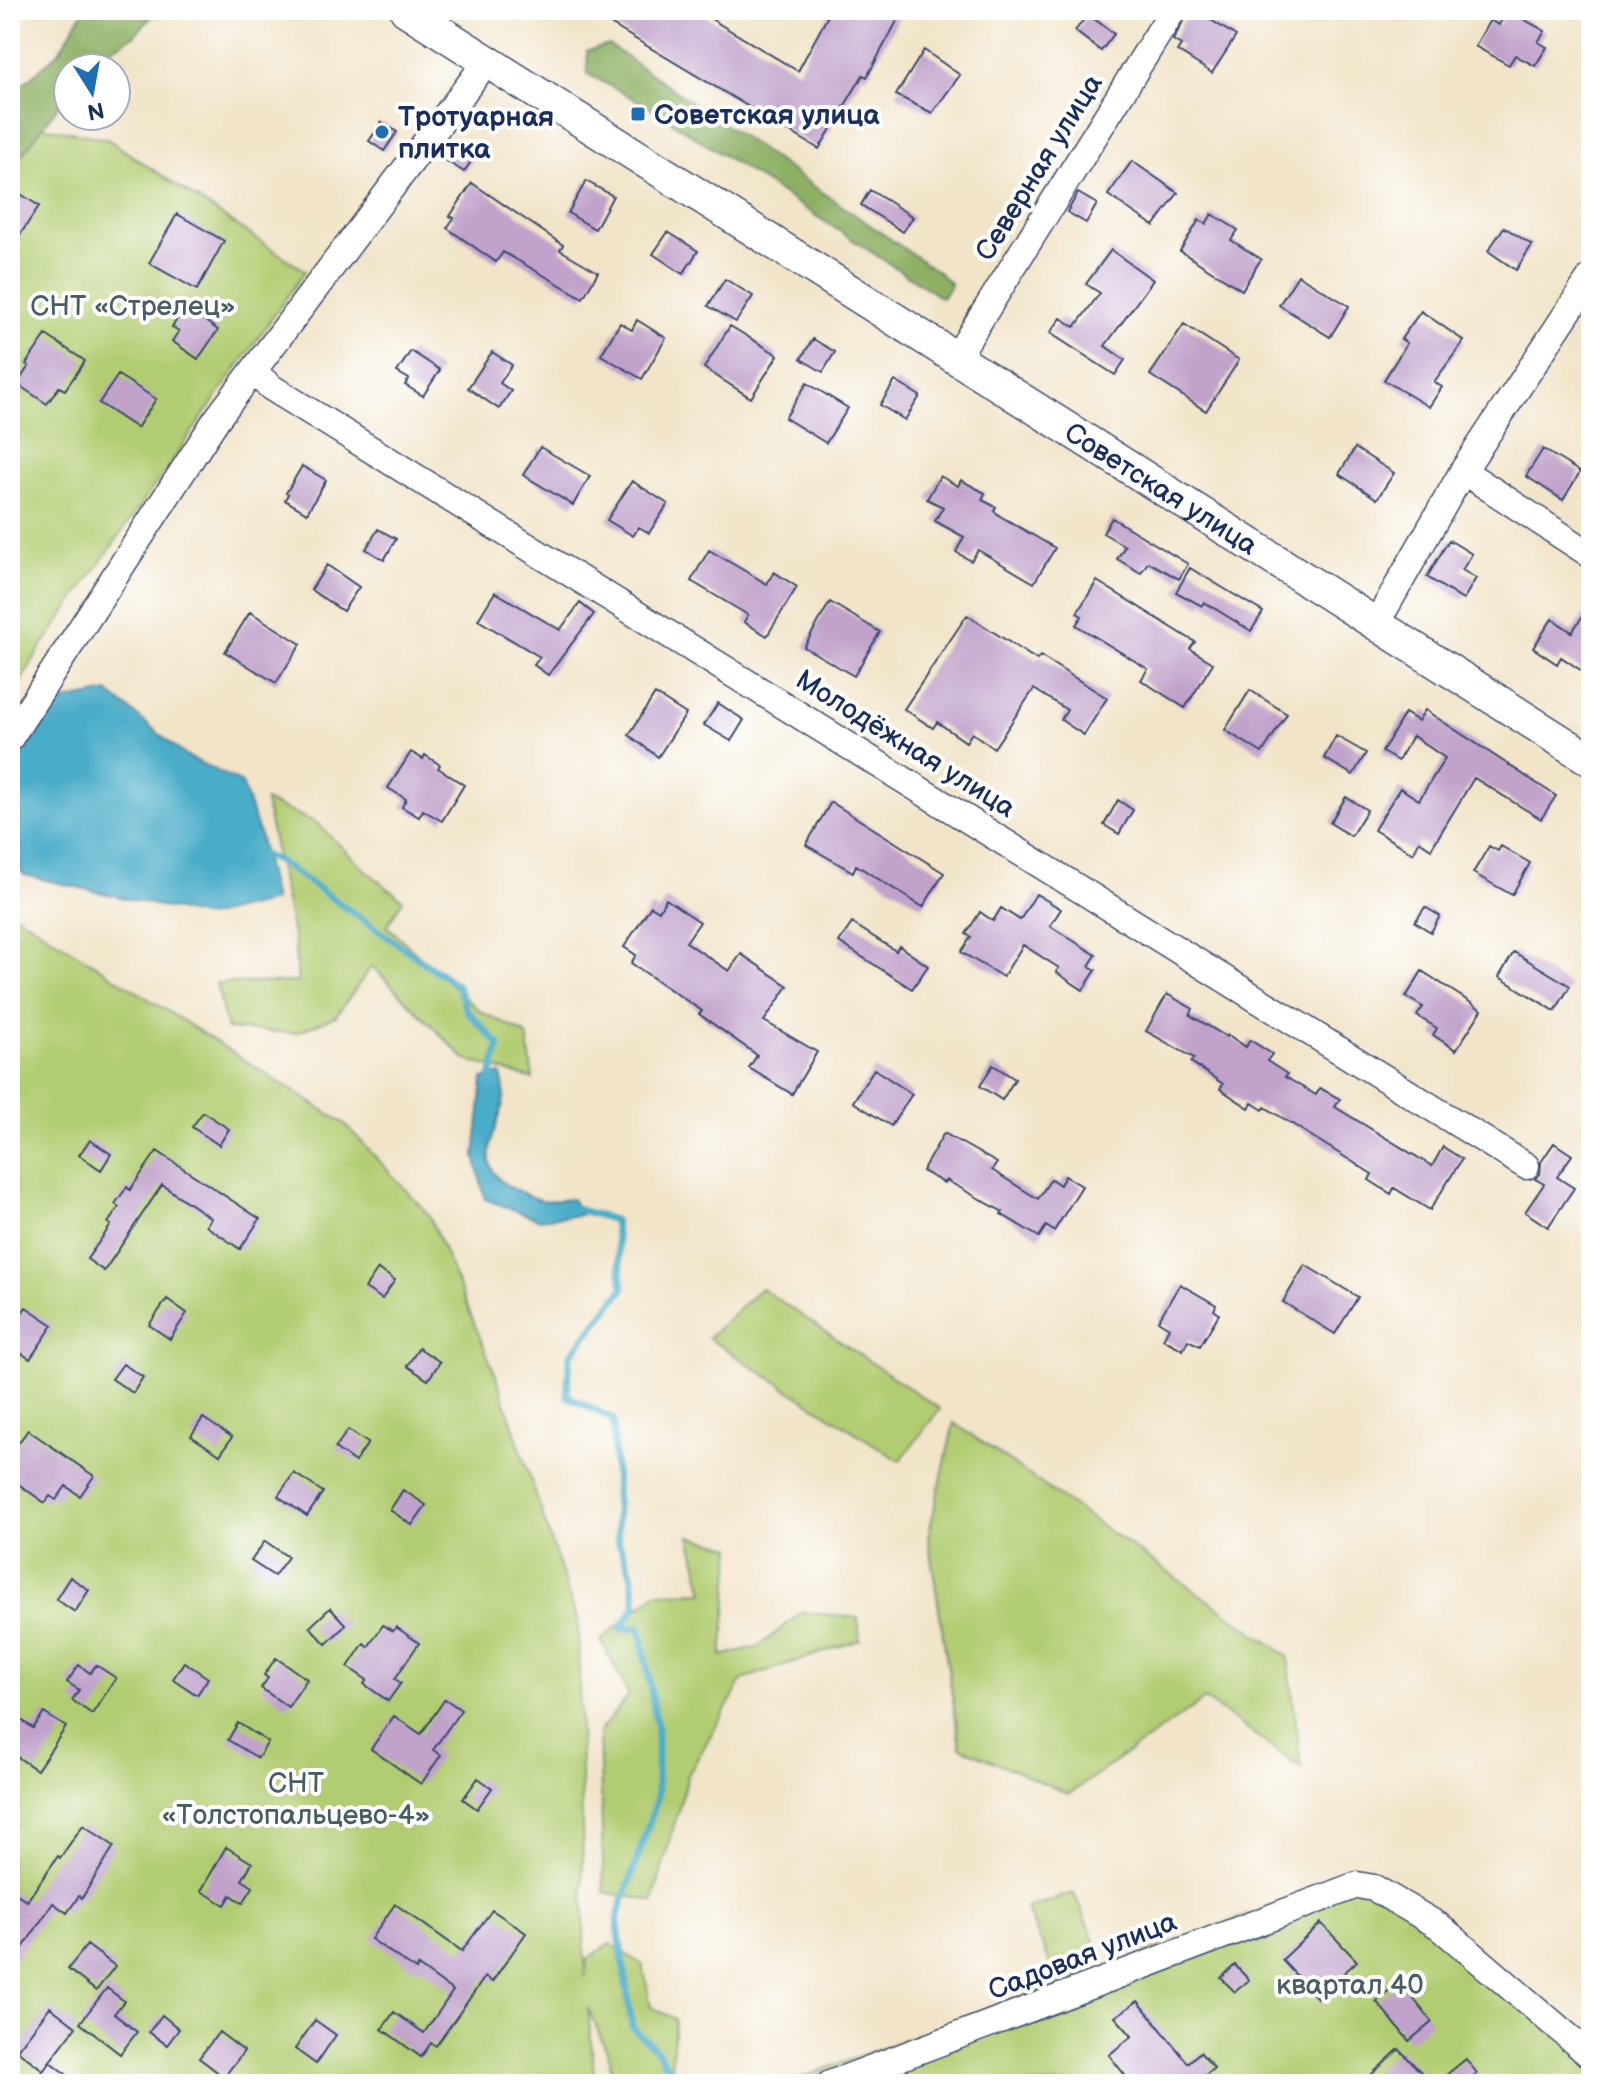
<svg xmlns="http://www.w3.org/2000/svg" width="1601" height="2094" font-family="'Balsamiq Sans',sans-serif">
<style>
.green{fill:#b2cc71;stroke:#667e68;stroke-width:2}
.forest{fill:#8db063;stroke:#547060;stroke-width:2}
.water{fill:#48acc8;stroke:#326e93;stroke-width:2}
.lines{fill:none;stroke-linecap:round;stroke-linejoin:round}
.stream{stroke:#48acc8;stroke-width:7}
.building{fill:#c0a2cb}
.minor-casing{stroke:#3b4a6e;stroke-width:29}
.tertiary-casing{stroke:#3b4a6e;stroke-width:35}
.minor{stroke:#fff;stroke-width:26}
.tertiary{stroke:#fff;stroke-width:32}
.poi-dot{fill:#1f6fb2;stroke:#fff;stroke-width:3}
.labels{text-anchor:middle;stroke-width:8;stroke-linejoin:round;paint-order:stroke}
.poi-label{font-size:28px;font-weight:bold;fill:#1b2f5e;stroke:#fff;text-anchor:start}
.street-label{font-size:28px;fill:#1b2f5e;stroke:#fff}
.park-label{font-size:28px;fill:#485e64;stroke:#fff}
</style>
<rect width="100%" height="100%" fill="#fff"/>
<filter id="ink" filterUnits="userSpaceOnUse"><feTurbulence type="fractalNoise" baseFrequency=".0125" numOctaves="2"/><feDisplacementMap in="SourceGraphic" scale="16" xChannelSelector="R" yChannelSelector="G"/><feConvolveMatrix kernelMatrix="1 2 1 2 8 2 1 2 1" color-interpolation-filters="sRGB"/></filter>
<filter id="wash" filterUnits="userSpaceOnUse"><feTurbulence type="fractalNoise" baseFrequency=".006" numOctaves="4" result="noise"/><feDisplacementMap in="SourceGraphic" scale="32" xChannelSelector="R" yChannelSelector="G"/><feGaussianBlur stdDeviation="1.8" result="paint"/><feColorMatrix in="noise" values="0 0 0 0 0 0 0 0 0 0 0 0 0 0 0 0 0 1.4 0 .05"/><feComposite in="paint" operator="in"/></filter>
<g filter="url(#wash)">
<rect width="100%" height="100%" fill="#f1e4c8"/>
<path class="green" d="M19,122l88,17 198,132 -264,376 -31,53v-567z
M265,801l52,22 47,46 39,31 -16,26 93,85 47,24 6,44 -67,-19 -94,-94 -36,50 -40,17 -69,-4 -11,-46 82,-1 -4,-42z
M10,911l335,213 84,91 68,163 81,244 7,355 2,-18 23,-15 33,21 8,42 24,12 -5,65h-58l-2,-26 -22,-50 7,76h-585z
M761,1288l179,121 -40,52 -192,-123z
M954,1423l334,233 13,112 -96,-69 -136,95 -109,-47 -32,-210z
M690,1536l42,11 -10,109 37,-10 43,-34 56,6 2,22 -117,39 -55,96 -35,126 -49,-9 -5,-160 30,-37 -28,-55 55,-47 48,-1z
M1367,1872l72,54 152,130v28h-808z
M1074,1893l27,65 -46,16 -29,-66z"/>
<path class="forest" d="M84,10h74l-24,26 -50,28 -2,4h-14v25l-49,66 -9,-39v-36l8,5 41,-37z
M609,45l329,227 13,12 -9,14 -293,-191 -61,-33 -1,-23z"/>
<path class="water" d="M108,692l78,64 56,27 17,50 15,68 -67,16 -183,-42 -14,-19v-90l43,-63z
M501,1074c2,8 4,17 3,25 -6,32 -33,69 8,89 29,14 29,14 60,11l9,16 -43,4 -53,-20 -10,-43 8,-77z"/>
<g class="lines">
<path class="stream" d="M258,854l19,6 180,125 10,26 32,34 -10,40
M570,1207l44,13 9,69 -53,67 -3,40 46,23 5,122 13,32 5,32 -16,24 20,-2 17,100v72l-40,120 15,108 25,23 21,34"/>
</g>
<g id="blocks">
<path class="building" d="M622,10h74l102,61 33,-61h72l-36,67 -4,-2 -44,74 -207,-124z
M1189,10h6l41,26 -24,37 -35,-22 4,-6 -8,-5z
M1507,10l38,21 -7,11 9,5 -12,19 -20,-11 -6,10 -34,-19 15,-26 9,5z
M1088,14l26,20 -13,17 -26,-20z
M924,50l36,25 -28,38 -36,-18z
M382,122l15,10 -13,19 -15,-10z
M449,141l25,16 -10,15 -25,-16z
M1132,161l46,32 -24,33 -46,-31z
M586,181l27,15 -18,33 -27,-16z
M472,183l91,62 -3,5 38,22 -15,26 -80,-46 -7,10 -49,-34 7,-10 -4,-2z
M10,187l29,19 -29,44z
M870,190l43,27 -10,15 -42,-27z
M1078,193l19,11 -11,19 -19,-11z
M177,214l47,27 -27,49 -48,-27z
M1212,214l26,16 -7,10 30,19 -19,31 -62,-39 19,-31 7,4z
M1504,227l28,18 -16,25 -28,-19z
M668,232l30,19 -15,23 -30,-20z
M1111,250l42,30 -48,66 20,14 -10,15 -65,-42 11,-15 14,9 25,-34 -14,-9z
M1298,275l51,31 -19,31 -51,-32z
M725,279l28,17 -17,26 -28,-16z
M185,307l33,23 -20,29 -26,-18 7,-10 -7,-4z
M1421,311l43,30 -30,41 8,5 -13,20 -45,-27 23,-37 -6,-4z
M637,320l29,18 -24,41 -41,-24 19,-32 12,7z
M1184,324l55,36 -33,51 -56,-36z
M730,326l48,29 -27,43 -47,-30z
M46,335l39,26 -20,29 -6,-3 -12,17 -30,-20 12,-18 -3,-2z
M813,339l22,13 -12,20 -22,-13z
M411,351l29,19 -17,26 -18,-11 4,-6 -12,-7z
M492,352l20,13 -12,18 11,8 -12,18 -31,-21z
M118,375l38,24 -19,29 -38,-25z
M895,381l25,15 -15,24 -25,-15z
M807,383l41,25 -22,35 -41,-25z
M540,447l50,29 -17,29 -50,-30z
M1355,448l39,25 -17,26 -38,-25z
M1543,449l37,23 -17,28 -37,-24z
M302,466l24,14 -19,33 -22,-13 3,-6 -2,-1z
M940,476l18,10 3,-6 24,13 -3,7 14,7 -2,4 6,5 55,32 -21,35 -56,-33 -7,11 -15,-9 8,-15 -29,-16 8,-14 -16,-8z
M632,481l36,23 -19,29 -10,-6 -6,9 -26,-16z
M1112,518l76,46 -9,15 -31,-17 -7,11 -24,-14 8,-13 -22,-13z
M378,529l18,10 -12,21 -18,-11z
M1449,540l23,14 -10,16 14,8 -13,22 -36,-23z
M709,550l58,34 7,-12 23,15 -30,49 -23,-14 4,-7 -57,-34z
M327,565l32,22 -16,24 -32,-21z
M1190,568l73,44 -12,19 -47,-29 -2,4 -26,-14z
M1097,581l98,61 -5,7 23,14 -28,45 -44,-28 7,-11 -72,-44 6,-9 -5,-3z
M495,592l65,38 20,-27 14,11 -46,61 -14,-10 6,-8 -62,-37z
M830,602l50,30 -26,44 -50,-29z
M1591,603v74l-30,-20 -4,7 -24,-16 19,-29 20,13z
M250,612l51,32 -25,39 -51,-31z
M967,615l70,45 3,-4 67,42 -23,37 -23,-15 6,-10 -33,-21 -40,59 -22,-15 -6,9 -29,-20 -4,6 -29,-19z
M1250,690l37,24 -25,39 -37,-23z
M655,694l31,20 -28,43 -29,-22z
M718,703l26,17 -13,21 -27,-16z
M1425,710l131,86 -15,23 -67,-41 -43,71 -12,-8 -6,12 -39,-23 26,-42 19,12 26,-42 -32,-22 -15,25 -16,-9 23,-39 13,8z
M1336,736l30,17 -13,22 -29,-17z
M411,752l12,7 2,-4 15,10 -2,3 26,17 -22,36 -19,-11 -4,7 -17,-10 4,-8 -18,-11z
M1346,797l21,13 -16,26 -21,-13z
M1118,800l15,10 -14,24 -15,-9z
M831,802l113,71 -21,34 -67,-42 -3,7 -47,-27z
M1489,846l9,5 3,-5 29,17 -18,32 -39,-22z
M1036,894l25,15 -11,17 46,29 -7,11 7,4 -13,20 -27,-18 3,-4 -36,-23 -20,32 -42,-25 10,-15 -5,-3 14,-22 13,9 8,-13 19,12z
M666,899l34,23 -14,20 43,29 12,-17 47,32 -24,35 53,31 -25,42 -43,-26 8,-13 -58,-41 3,-3 -71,-48 5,-8 -12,-8 27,-41 8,5z
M1425,907l15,9 -9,16 -16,-10z
M852,923l44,28 3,-5 29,20 -16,23 -73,-47z
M1514,952l56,34 -15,25 -56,-34z
M1422,971l60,39 -26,40 -23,-15 4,-7 -20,-12 6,-9 -17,-10z
M1167,994l26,15 -3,6 37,22 1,-2 18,12 4,-7 22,14 -5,7 20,13 -2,3 31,18 4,-7 20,11 -5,8 97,59 11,-19 19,12 -32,51 -36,-22 -3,6 -22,-14 3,-6 -107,-67 -2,3 -11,-7 -3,5 -29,-19 3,-5 -32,-22 3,-4 -48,-27z
M993,1065l22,14 -13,21 -22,-14z
M874,1069l38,25 -21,32 -38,-24z
M203,1112l26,17 -10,16 -27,-18z
M944,1133l53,30 -5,7 46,29 13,-20 9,6 5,-9 17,10 -28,45 -8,-5 -7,11 -38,-23 2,-2 -57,-32 -2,3 -22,-12z
M90,1140l21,14 -10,16 -22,-15z
M1554,1143l18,12 -15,22 17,11 -26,39 -23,-15 19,-28 -9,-5 5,-5 1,-12z
M157,1151l103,68 -20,30 -34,-23 5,-8 -49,-33 -58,86 -17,-12 24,-34 -3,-2 11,-16 -4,-3 12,-17 3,3z
M1305,1265l53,32 -23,37 -52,-32z
M378,1269l17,11 -13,19 -17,-11z
M1180,1284l36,21 -2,5 5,4 -19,32 -12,-6 -5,10 -20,-11 6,-11 -11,-7z
M167,1299l20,14 -17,26 -21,-14z
M26,1307l27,18 -23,34 -20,-14v-29l7,4z
M419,1348l21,14 -12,18 -21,-14z
M123,1364l20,13 -10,16 -21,-14z
M203,1418l29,19 -12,18 -29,-19z
M28,1430l66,46 -14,20 -14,-10 -10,14 -6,-4 -5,7 -35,-25v-23z
M348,1430l20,13 -13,19 -20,-14z
M294,1473l29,19 -16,24 -29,-20z
M403,1490l23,15 -14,20 -22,-15z
M265,1541l23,16 -14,19 -23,-15z
M70,1577l19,13 -14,22 -19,-13z
M330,1608l16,17 -20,19 -16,-17z
M383,1625l10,6 3,-4 23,16 -24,36 6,4 -13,18 -24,-17 3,-4 -19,-13 16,-24 4,4z
M276,1658l31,21 -19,28 -27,-19 7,-10 -4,-3z
M184,1662l24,16 -11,17 -24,-16z
M79,1665l11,8 6,-8 20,13 -24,36 -20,-14 7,-10 -12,-8z
M445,1699l16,11 -28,40 8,5 -20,29 -50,-35 23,-33 27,18z
M10,1712l23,16 11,-15 22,14 -29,43 -27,-18z
M238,1723l30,19 -10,16 -30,-18z
M478,1778l14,10 -15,21 -14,-10z
M83,1825l31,21 -32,52 -3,-2 -12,17 -14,-10 -43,64v-78l17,12 31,-45 2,2z
M226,1847l26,16 -10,17 11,7 -10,16 -12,-8 -6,10 -24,-14z
M395,1904l67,47 30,-41 34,23 -34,49 -7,-5 -49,69 -5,-3 -10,14 -39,-28 12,-17 30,21 29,-42 -35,-25 -2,4 -45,-31z
M1321,1923l36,38 -40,37 -35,-38z
M87,1945l28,21 -19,25 -28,-22z
M1235,1965l14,15 -14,12 -14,-14z
M1400,1982l32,40 -23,19 -33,-40z
M107,1988l17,13 -10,13 23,18 -17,22 -40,-31z
M1138,2001l50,62 12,-11 14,16 -13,11 4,5h-73l-23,-29 23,-19 -17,-19z
M50,2007l26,20 -33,43 -26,-20z
M162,2015l17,14 -12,16 -18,-13z
M315,2020l21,15 -20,29 -21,-15z
M219,2032l25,19 -20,26 -25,-19z
M1399,2049l33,35h-50l-10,-10z
M1466,2059l11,14 -13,11h-29z
M50,2062l29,22h-46z"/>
</g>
</g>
<g filter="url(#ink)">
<use href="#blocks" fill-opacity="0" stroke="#3b4a6e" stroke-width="2"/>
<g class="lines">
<defs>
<path id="minor" d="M956,358l217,-348
M253,372l19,16 1254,778
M1463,471l128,84
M1376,624l87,-153 128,-194
M10,738l206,-318 271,-359
M830,2084l527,-199 17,3 65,38 152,130"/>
<g id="tertiary">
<path id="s1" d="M406,10l1185,750"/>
</g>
</defs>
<use href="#minor" class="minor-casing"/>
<use href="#tertiary" class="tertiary-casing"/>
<use href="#minor" class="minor"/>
<use href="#tertiary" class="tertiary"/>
</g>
</g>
<g class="poi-dot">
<rect x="630" y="106" width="16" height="16" rx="4"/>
<circle cx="382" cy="132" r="8"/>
</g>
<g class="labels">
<g class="poi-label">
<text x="654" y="124">Советская улица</text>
<text x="398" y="126">Тротуарная<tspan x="398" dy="32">плитка</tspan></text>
</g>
<g class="street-label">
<text transform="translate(1038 167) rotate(-58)" y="10">Северная улица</text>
<text dy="10" stroke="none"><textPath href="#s1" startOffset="894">Советская улица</textPath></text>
<text transform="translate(906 743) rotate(32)" y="10">Молодёжная улица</text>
<text transform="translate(1082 1955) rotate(-21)" y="10">Садовая улица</text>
</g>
<g class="park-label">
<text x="133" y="315">СНТ «Стрелец»</text>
<text x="296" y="1792">СНТ<tspan x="296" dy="32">«Толстопальцево-4»</tspan></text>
<text x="1350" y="1994">квартал 40</text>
</g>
</g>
<rect width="1601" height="2094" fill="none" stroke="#fff" stroke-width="40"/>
<g transform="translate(92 92) rotate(169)"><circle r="38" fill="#ffffff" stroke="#a4acbf" stroke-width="2"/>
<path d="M0-6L14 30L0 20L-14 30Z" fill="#1f6fb2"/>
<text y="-12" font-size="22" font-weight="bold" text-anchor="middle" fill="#1b2f5e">N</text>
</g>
</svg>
